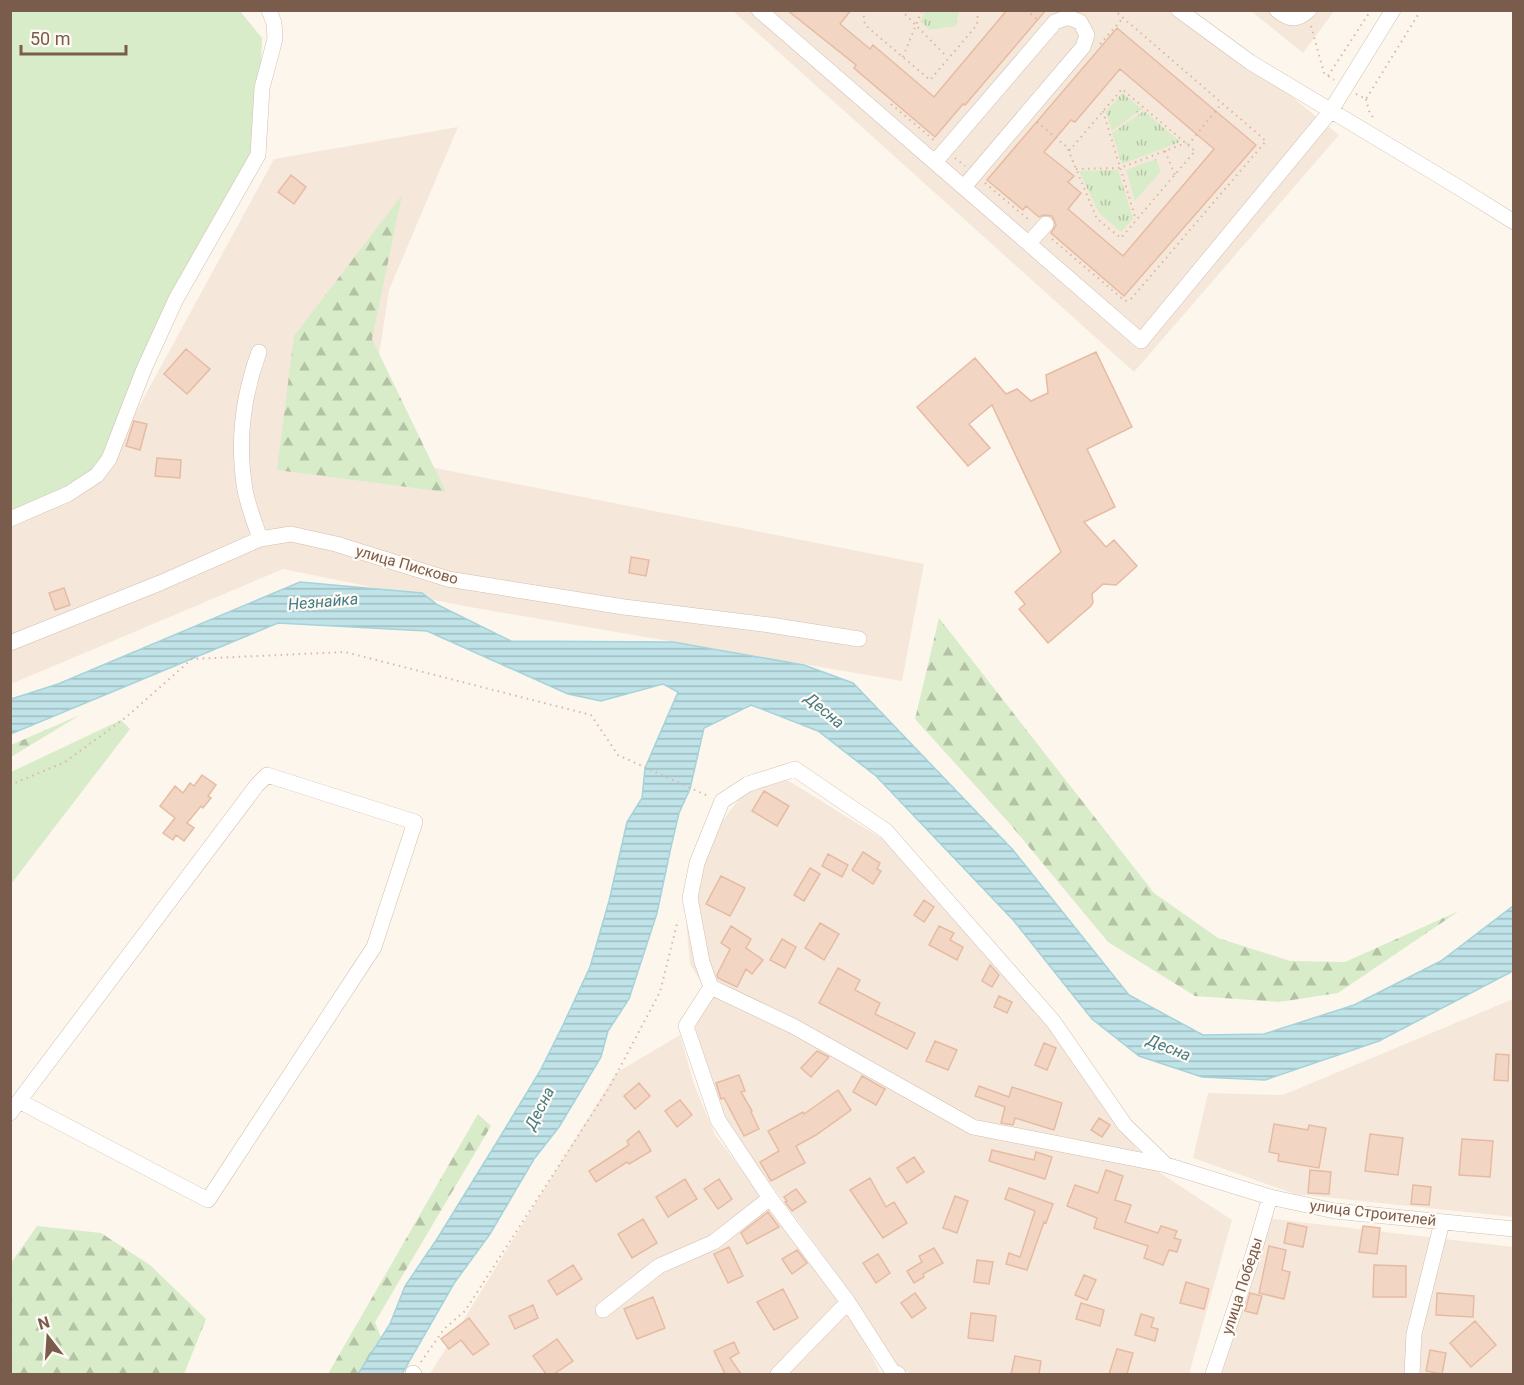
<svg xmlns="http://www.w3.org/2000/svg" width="1524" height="1385" font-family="Roboto,sans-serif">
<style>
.residential{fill:#f5e8da}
.grass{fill:#d8ecc9}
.forest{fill:url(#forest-firs)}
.park{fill:url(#park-tufts)}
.water{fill:url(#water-rules);stroke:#a5d3da;stroke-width:1.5}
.building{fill:#f3d5c3;stroke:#e6bba3;stroke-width:1.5;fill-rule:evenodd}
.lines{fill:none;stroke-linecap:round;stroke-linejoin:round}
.minor-casing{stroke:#d1beb0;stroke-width:16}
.path{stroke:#d9b8a5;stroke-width:2;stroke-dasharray:1.5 4.5;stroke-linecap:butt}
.minor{stroke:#fff;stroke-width:15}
.labels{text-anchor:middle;stroke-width:4.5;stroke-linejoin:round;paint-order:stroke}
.street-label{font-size:15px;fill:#7a5c4d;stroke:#fffaf3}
.water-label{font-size:16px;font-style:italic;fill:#437c86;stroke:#fffaf3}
</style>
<defs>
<pattern id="forest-firs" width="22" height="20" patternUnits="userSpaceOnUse" patternTransform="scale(1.5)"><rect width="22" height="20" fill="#d8ecc9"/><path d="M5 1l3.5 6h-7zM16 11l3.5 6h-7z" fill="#b4c2a5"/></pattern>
<pattern id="park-tufts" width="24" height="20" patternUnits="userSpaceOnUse" patternTransform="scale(1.5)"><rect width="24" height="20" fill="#d8ecc9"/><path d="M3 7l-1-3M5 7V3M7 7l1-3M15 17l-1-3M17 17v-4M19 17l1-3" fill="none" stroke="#b4c2a5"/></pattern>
<pattern id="water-rules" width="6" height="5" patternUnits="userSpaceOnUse" patternTransform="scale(1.5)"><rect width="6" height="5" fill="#bfe3e8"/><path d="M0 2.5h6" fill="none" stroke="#a0bbbe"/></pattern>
</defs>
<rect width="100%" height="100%" fill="#fdf6ec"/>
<path class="residential" d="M733,11h453l153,124 -205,237z
M1251,11h83l-31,42z
M458,127l-69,163 -25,164 560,110 -22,117 -438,-75 -181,-37 -272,115v-171l88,-33 175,-321z
M784,778l113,70 151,172 100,145 84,55 -43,154h-279l-12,-8 -44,-69 -136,-185 -24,-83 17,-30 -21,-35 -4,-45 5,-57 55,-72z
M1513,999v218l-218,-23 -102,-36 15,-65 75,2z
M680,1035l14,49 21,51 130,169 36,70h-451l186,-301z
M1257,1217l256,30v127h-300z"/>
<path class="grass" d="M10,11h230l22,27 -4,110 -114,212 -48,109 -86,50z
M121,720l9,9 -119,155v-112z"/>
<path class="forest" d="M402,195l-30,144 74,153 -169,-22 17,-134z
M939,618l215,275 64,45 72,23 55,1 114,-51 -121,82 -59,9 -84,-6 -87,-54 -98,-118 -95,-105z
M80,715l-69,42v-12z
M478,1114l13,12 -116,196 20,52h-67z
M37,1226l64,7 49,32 56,54 -22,55h-173v-111z"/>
<path class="park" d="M925,10l34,1 -3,15 -27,4 -8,-9z
M1122,93l20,16 -30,22 -6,-19z
M1144,111l36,31 -58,22 -10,-31z
M1156,159l5,12 -26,30 -9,-31z
M1118,170l15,49 -12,13 -22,-19 -20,-42z"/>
<path class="water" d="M300,582l122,11 16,12 73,36 162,1 131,23 49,18 160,167 116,145 74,40 61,-1 90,-29 87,-44 72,-55v65l-134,70 -114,39 -63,-3 -63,-21 -47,-37 -78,-98 -138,-145 -58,-45 -67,-26 -47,23 -14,61 -11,24 -8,34 -14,66 -28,86 -21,32 -7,26 -42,70 -25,32 -44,75 -35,48 -53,92h-44l32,-50 15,-38 32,-47 63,-102 40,-66 23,-46 27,-58 19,-66 18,-79 15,-24 3,-30 33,-76 -15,-8 -62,17 -33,-7 -141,-63 -149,-8 -267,111v-35l47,-15z"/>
<path class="building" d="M787,10h64l-11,14 30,25 3,-4 61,52 73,-87h39l-81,95 -2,-1 -28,33 -81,-69 2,-3z
M1117,28l139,117 -132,151 -73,-63 5,-8 -4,-9 -8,-1 -5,2 -13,-11 -3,4 -36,-30zM1120,69l94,80 -91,107 -55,-47 13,-16 -13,-11 6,-6 -30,-24 27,-32 4,2z
M291,175l15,12 -12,17 -16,-12z
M186,349l24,20 -23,25 -23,-20z
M1096,352l36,75 -45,22 28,58 -31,15 22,25 8,-7 23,26 -21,19 -13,-1 -11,10 1,8 -2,4 -43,37 -29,-34 6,-5 -10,-12 46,-40 -69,-147 -23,19 21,24 -22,18 -51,-59 58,-49 31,36 11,-5 14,12 17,-8 -2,-18z
M134,421l13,3 -7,26 -14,-4z
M157,458l24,2 -1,18 -25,-2z
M631,557l18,3 -3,16 -17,-3z
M64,588l6,17 -15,5 -6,-17z
M202,775l14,10 -8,11 3,2 -8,10 -2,-2 -14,17 7,5 -10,13 -8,-6 -3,5 -10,-7 12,-15 -15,-12 15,-20 8,7 7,-10 4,3z
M764,791l25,15 -12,20 -25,-15z
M863,852l17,11 -3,6 4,2 -8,13 -21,-14z
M828,854l20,11 -6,12 -20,-11z
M810,868l10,6 -16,27 -10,-6z
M721,876l24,12 -15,28 -24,-12z
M924,900l10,7 -10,15 -10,-7z
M820,923l19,11 -15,26 -19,-12z
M731,926l20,13 -5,9 17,12 -11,14 -6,-5 -9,18 -19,-9 -1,-3 13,-26 -9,-6z
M939,926l15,7 -4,7 13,7 -6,13 -28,-15z
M782,939l14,8 -11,21 -15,-8z
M990,965l9,10 -7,12 -10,-6z
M838,968l22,12 -5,10 25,13 -5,11 40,19 -8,16 -88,-46z
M999,996l13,6 -5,11 -13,-6z
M935,1041l22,9 -9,20 -22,-9z
M1044,1043l12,5 -9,22 -12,-5z
M817,1051l12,6 -18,20 -10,-9z
M1496,1054l13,1 -1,26 -14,-1z
M739,1075l6,16 -4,1 11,19 -1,1 8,17 -15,7 -20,-38 -3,1 -5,-16z
M862,1076l23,13 -9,16 -23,-13z
M639,1083l11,13 -15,13 -11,-13z
M979,1086l30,11 3,-10 50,16 -8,27 -39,-12 -2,7 -12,-2 4,-16 -30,-11z
M838,1090l13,20 -35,25 -20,11 9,17 -34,18 -11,-19 19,-11 -11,-20 35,-19 1,2z
M680,1100l12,15 -15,12 -12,-16z
M1099,1118l11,7 -8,12 -11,-7z
M1274,1124l34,6 1,-5 17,3 -7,40 -41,-7 1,-7 -10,-2z
M639,1131l12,20 -22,13 -2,-2 -31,20 -7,-11 40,-26 -2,-4z
M1370,1134l33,4 -5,37 -33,-4z
M1462,1139l31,2 -3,36 -31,-2z
M992,1150l42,10 2,-8 16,5 -7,22 -56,-18z
M914,1157l10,15 -17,11 -10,-15z
M1106,1170l17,6 -8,24 16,5 -6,17 33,11 3,-7 16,5 -3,7 7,2 -4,12 -8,-2 -6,15 -19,-7 4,-12 -54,-18 3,-10 -30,-12 8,-21 23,8z
M1310,1170l21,2 -2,22 -21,-1z
M870,1178l16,29 8,-5 13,21 -24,15 -33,-48z
M685,1179l12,20 -29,18 -12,-20z
M719,1179l13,20 -14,10 -14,-20z
M1413,1185l18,2 -2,18 -18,-1z
M1009,1188l44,16 -7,19 -2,-1 -17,48 -21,-6 3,-11 11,4 15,-46 -30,-12z
M796,1189l10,13 -14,9 -7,-9 2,-1 -3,-4z
M955,1196l13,5 -11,32 -14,-5z
M768,1212l11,15 -32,17 -6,-11z
M643,1219l14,24 -25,15 -14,-24z
M1288,1223l19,4 -4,20 -19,-4z
M1363,1226l17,2 -3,26 -18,-2z
M1269,1246l17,4 -4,20 8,2 -6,27 -25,-6z
M729,1247l14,29 -15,7 -14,-29z
M934,1248l9,15 -20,11 1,3 -10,6 -7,-12 15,-9 -3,-6z
M797,1250l10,13 -15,11 -10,-15z
M878,1254l12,19 -14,10 -13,-20z
M977,1260l16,2 -4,22 -15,-2z
M573,1265l9,14 -25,16 -9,-14z
M1374,1265l32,1v31h-33z
M1084,1275l12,5 -9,20 -12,-5z
M1186,1282l23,7 -5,20 -24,-6z
M783,1289l15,29 -24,12 -17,-28z
M915,1293l11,15 -14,10 -11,-15z
M1250,1293l12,3 -5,18 -12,-3z
M1437,1293l37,3 -1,21 -37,-2z
M653,1297l12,31 -28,11 -13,-30z
M1081,1303l23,7 -4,16 -24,-7z
M533,1305l5,13 -23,11 -6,-13z
M971,1313l25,3 -3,25 -25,-3z
M1141,1314l13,4 -3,9 7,2 -3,12 -20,-6z
M469,1318l20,26 -16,11 -12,-15 -12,9 -8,-10z
M1475,1321l21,24 -25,22 -21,-24z
M557,1339l16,22 -19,13h-8l-13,-18z
M734,1342l5,11 -9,5 11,16h-16l-11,-23z
M1117,1349l16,4 -6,21h-18z
M1430,1350l16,3 -4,21 -16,-3z
M1015,1356l26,5 -2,13h-28z"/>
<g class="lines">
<defs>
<path id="minor" d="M759,10l382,331 189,-229 63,-102
M1179,10l71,52 208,125 56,35
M1277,10c12,10 20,11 32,0
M935,162l120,-140 13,-5 12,5 7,13 -4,12 -119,140
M1029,243l17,-19
M259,352c-16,44 -22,91 -14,138 3,16 10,33 15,49
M10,519l58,-25 29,-19 12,-16 35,-90 32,-70 82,-144 4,-67 13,-49 -1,-16 -5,-13
M10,643l150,-60 100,-44 31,-5 45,10 112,35 176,28 146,18 89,14
M711,987l-9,-25 -12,-64 7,-35 25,-62 26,-17 47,-15 91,62 167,190 72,104 41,40
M10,1113l9,-12 238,-316 10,-10 148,47 -41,125 -166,253 -189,-99
M603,1310l56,-44 55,-24 56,-44
M413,1373l1,1
M778,1374l70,-72
M898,1374l-6,-3 -44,-69 -78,-104 -52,-78 -32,-94 25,-39 82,39 180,101 193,38 104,32 65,14 179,18
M1213,1374l40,-119 17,-58
M1412,1374l2,-40 28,-112"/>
</defs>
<use href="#minor" class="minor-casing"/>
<path class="path" d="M863,10l2,15 65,55 47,-55 1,-15
M901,10l46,47
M1026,10l12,10
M1311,26l13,47 10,7
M1100,44l23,-26
M903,57l19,-47
M1328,76l43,-66
M1356,94l10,5 55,-89
M1366,99l3,12 5,8
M891,104l44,37
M1103,111l33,109
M1037,122l30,25 3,3 52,-61 73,62 -74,87 -24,-19 -30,-72
M1188,145l34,-42
M1165,151l10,24
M955,158l10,8
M1076,169l44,-1 66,-25
M985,183l44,37
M1052,239l73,62 6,-2 135,-158 -152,-131
M10,785l55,-23 60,-44 67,-59 153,-7 246,63 27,40 90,41
M421,1362l23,-33 21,-18 144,-223 51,-96 18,-72"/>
<use href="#minor" class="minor"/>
</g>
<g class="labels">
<g class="street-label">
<text transform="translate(407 565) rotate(16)" y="5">улица Писково</text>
<text transform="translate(1373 1213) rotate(7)" y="5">улица Строителей</text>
<text transform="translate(1242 1286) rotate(-72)" y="5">улица Победы</text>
</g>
<g class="water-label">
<text transform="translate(323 601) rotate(-5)" y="6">Незнайка</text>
<text transform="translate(825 710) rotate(40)" y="6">Десна</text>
<text transform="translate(1169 1047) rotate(22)" y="6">Десна</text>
<text transform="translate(539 1108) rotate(-63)" y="6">Десна</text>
</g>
</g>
<rect width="1524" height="1385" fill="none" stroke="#7a5c4d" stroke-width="24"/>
<g transform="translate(48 1337) rotate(343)" stroke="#fffaf3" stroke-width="4.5" paint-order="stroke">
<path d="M0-4.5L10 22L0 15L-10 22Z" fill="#7a5c4d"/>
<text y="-9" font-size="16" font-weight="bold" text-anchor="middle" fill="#7a5c4d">N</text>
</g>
<path d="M21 45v9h105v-9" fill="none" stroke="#7a5c4d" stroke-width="3"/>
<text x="30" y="45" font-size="18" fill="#7a5c4d" stroke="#fffaf3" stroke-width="4.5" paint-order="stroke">50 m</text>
</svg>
